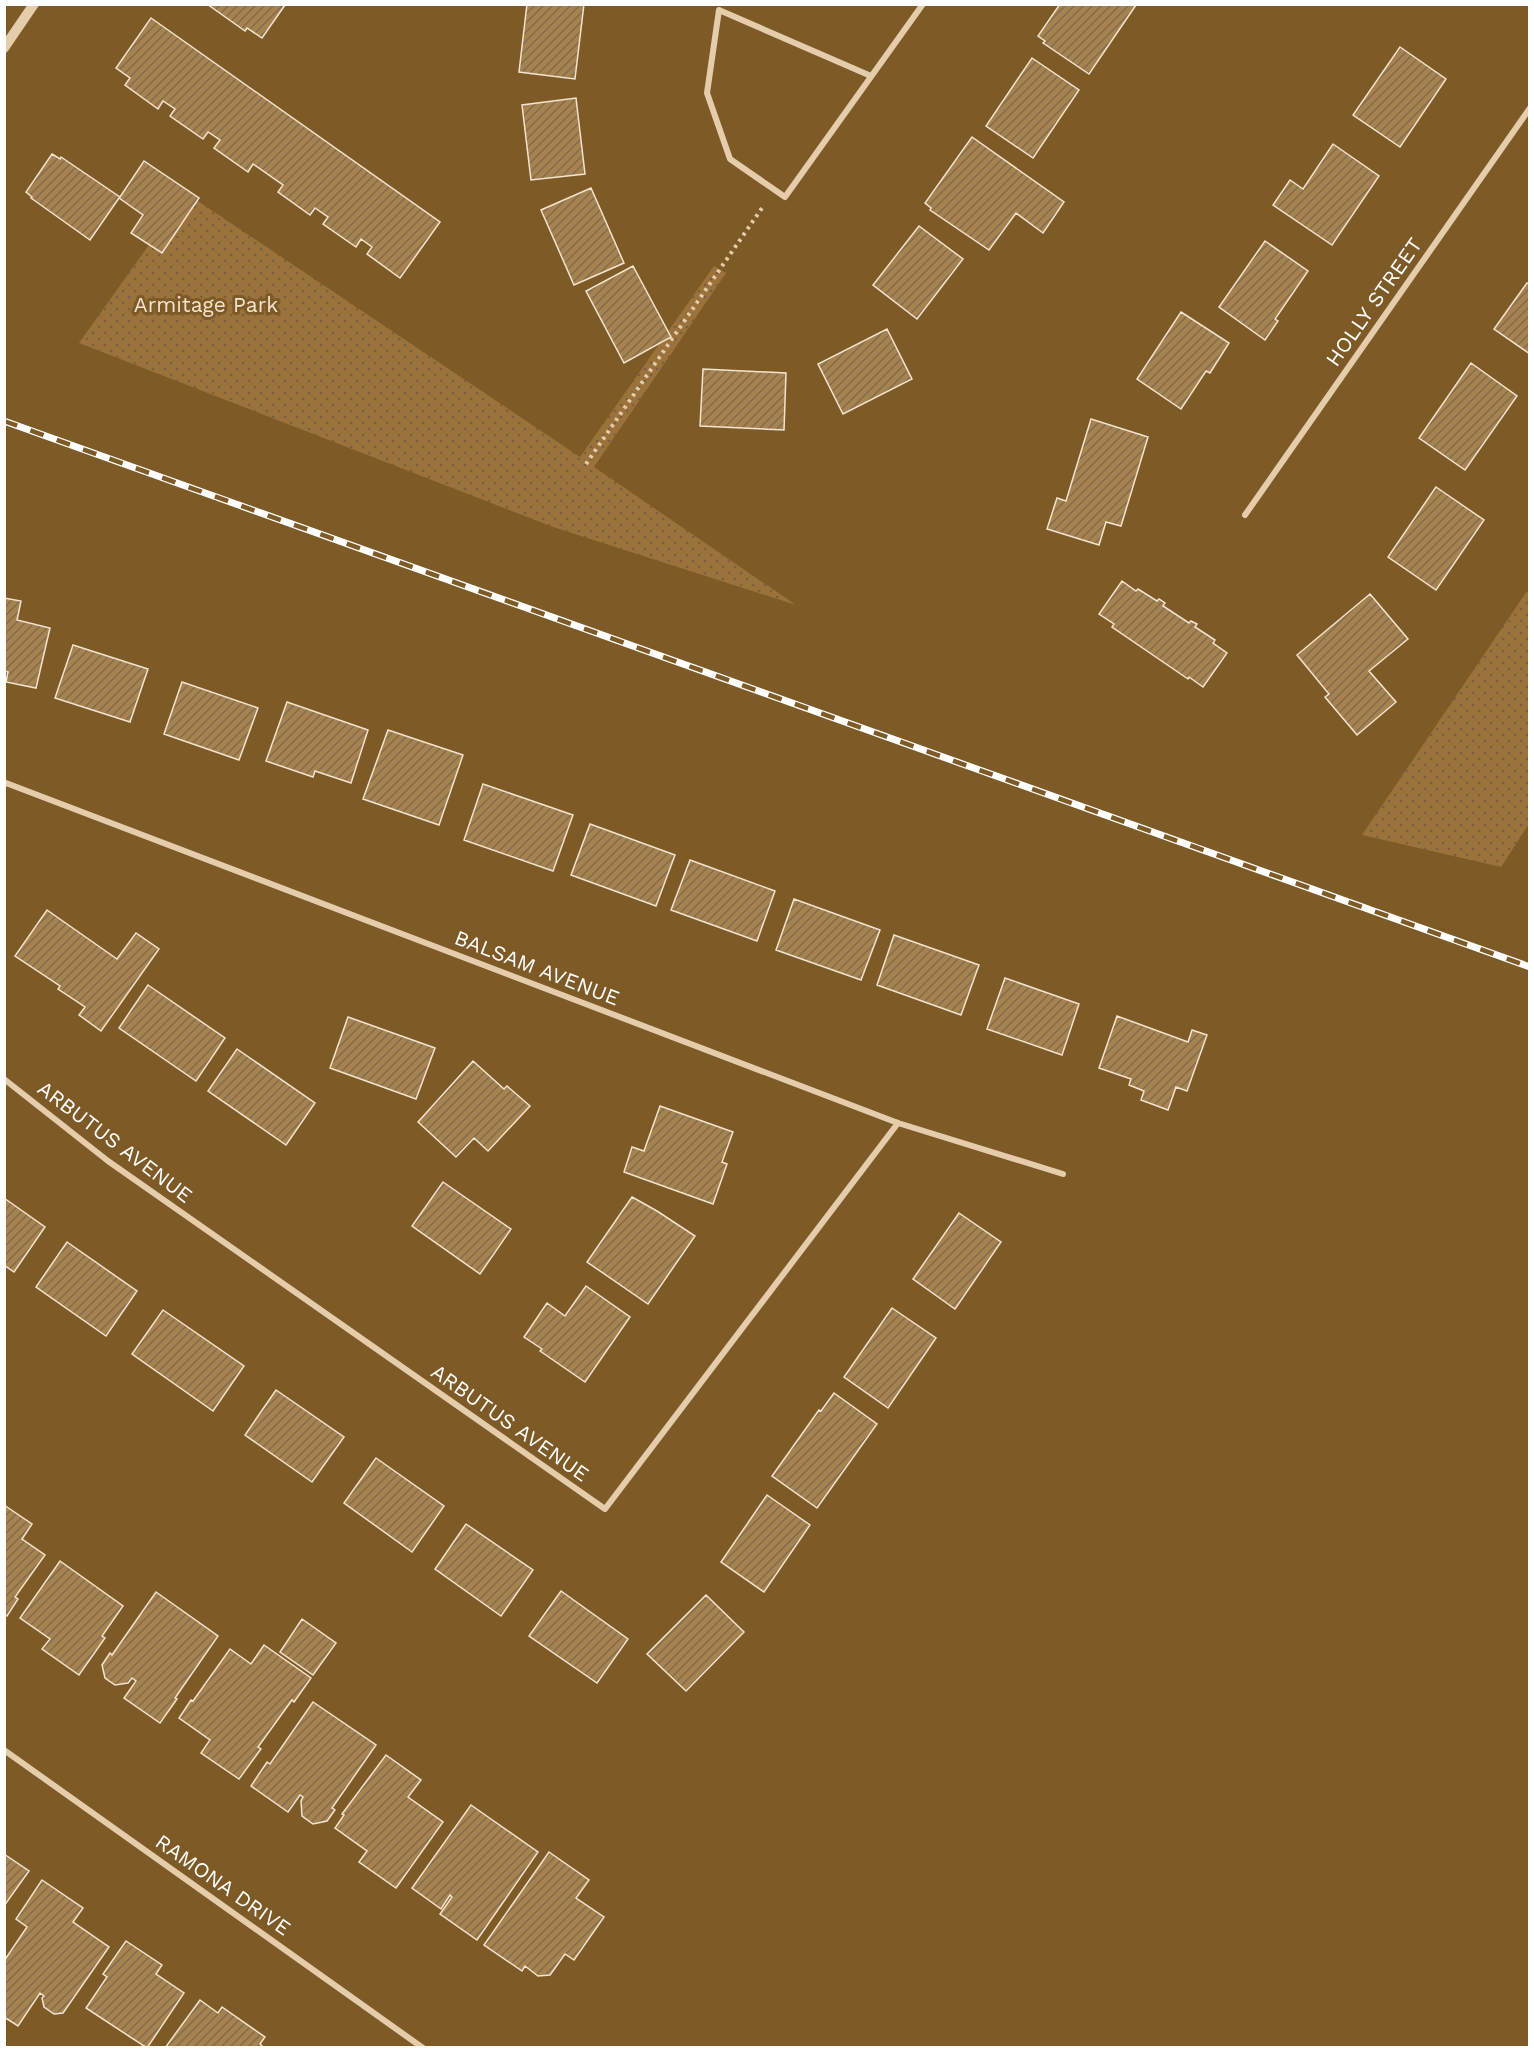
<svg xmlns="http://www.w3.org/2000/svg" width="1534" height="2052" font-family="'Work Sans',sans-serif">
<style>
.grass{fill:url(#grass-dots)}
.building{fill:url(#building-hatch);stroke:#f4e4cf;stroke-width:1.5}
.lines{fill:none;stroke-linecap:round;stroke-linejoin:round}
.path{stroke:#e5cdac;stroke-width:4;stroke-dasharray:3 4.5;stroke-linecap:butt}
.minor{stroke:#e5cdac;stroke-width:6}
.tertiary{stroke:#e5cdac;stroke-width:10}
.rail-casing{stroke:#fff;stroke-width:7}
.rail{stroke:#7e5a26;stroke-width:4.5;stroke-dasharray:14;stroke-linecap:butt}
.labels{text-anchor:middle;stroke-width:6;stroke-linejoin:round;paint-order:stroke}
.street-label{font-size:21px;fill:#fff;stroke:#7e5a26}
.park-label{font-size:21px;fill:#f4e4cf;stroke:#7e5a26}
</style>
<defs>
<pattern id="grass-dots" width="8" height="8" patternUnits="userSpaceOnUse" patternTransform="scale(1.5)"><rect width="8" height="8" fill="#9b723a"/><path d="M2 2h.1M6 6h.1" fill="none" stroke="#776142" stroke-width="1.8" stroke-linecap="round"/></pattern>
<pattern id="building-hatch" width="6" height="6" patternUnits="userSpaceOnUse" patternTransform="scale(1.5)"><rect width="6" height="6" fill="#a6824f"/><path d="M-1 1l2-2M0 6l6-6M5 7l2-2" fill="none" stroke="#826c4e"/></pattern>
</defs>
<rect width="100%" height="100%" fill="#7e5a26"/>
<path class="grass" d="M186,193l394,264 134,-191 12,7 -132,194 202,138 -243,-78 -474,-184z
M1529,588v236l-28,43 -139,-32z"/>
<path class="building" d="M207,4h77l1,1 -23,33 -15,-10 -2,3z
M527,4h57l-9,75 -56,-7z
M1060,4h75l1,1 -47,69 -46,-31 2,-2 -7,-5z
M151,18l289,204 -40,56 -33,-24 5,-7 -11,-8 -5,8 -33,-23 5,-7 -13,-9 -5,7 -32,-23 5,-7 -30,-21 -5,8 -34,-24 6,-8 -12,-8 -5,7 -33,-23 5,-7 -12,-8 -5,8 -33,-24 5,-7 -14,-10z
M1400,47l46,32 -46,68 -47,-32z
M1032,58l47,32 -46,68 -47,-32z
M576,98l9,76 -54,6 -9,-75z
M972,137l92,65 -21,31 -27,-20 -27,37 -59,-40 1,-2 -6,-5z
M1333,144l46,32 -47,69 -59,-40 17,-25 13,9z
M52,154l8,5 1,-2 59,40 24,-36 55,37 -37,55 -31,-20 12,-18 -24,-17 -29,42 -59,-42 1,-1 -6,-5z
M591,188l33,75 -50,22 -33,-75z
M919,226l44,33 -46,60 -44,-34z
M1265,241l43,30 -33,48 3,2 -13,19 -46,-33z
M633,266l38,71 -47,26 -38,-72z
M1527,283h3v71l-36,-25z
M1181,312l48,31 -19,30 -4,-2 -25,38 -44,-30z
M887,329l25,50 -69,35 -25,-50z
M1471,363l46,33 -52,74 -46,-32z
M703,369l83,4 -2,57 -84,-4z
M1091,419l57,18 -27,89 -15,-4 -7,23 -52,-16 10,-31 9,3z
M1436,487l48,33 -48,70 -48,-33z
M1122,581l14,10 2,-2 19,12 2,-2 6,4 -2,3 26,17 2,-2 6,3 -2,3 20,13 -2,3 14,10 -24,34 -14,-10 -1,2 -76,-52 2,-3 -15,-10z
M1370,594l38,45 -39,32 27,31 -39,33 -32,-38 4,-3 -32,-39z
M4,598l17,3 -4,19 33,8 -14,60 -30,-6 2,-10 -4,-1z
M73,645l75,24 -18,53 -75,-24z
M182,682l76,26 -19,52 -75,-26z
M287,702l81,28 -17,53 -36,-12 -2,6 -47,-16z
M388,730l75,25 -24,70 -76,-26z
M483,784l90,31 -20,56 -89,-31z
M590,824l85,31 -19,51 -85,-31z
M690,860l85,31 -18,50 -86,-31z
M794,899l86,31 -19,50 -85,-30z
M47,910l70,49 19,-26 23,16 -58,82 -22,-16 6,-8 -27,-18 2,-3 -45,-30z
M894,935l85,30 -18,50 -84,-30z
M1005,978l74,26 -17,51 -75,-26z
M148,985l77,53 -29,43 -77,-53z
M1117,1016l71,26 4,-12 15,5 -20,56 -11,-4 -8,23 -27,-10 3,-9 -15,-6 2,-6 -32,-11z
M348,1017l87,31 -19,51 -86,-31z
M237,1049l78,54 -29,42 -78,-54z
M473,1061l31,28 3,-3 23,20 -42,45 -14,-13 -18,19 -38,-35z
M660,1106l73,26 -11,30 5,2 -14,40 -89,-32 8,-25 12,4z
M443,1182l68,47 -31,45 -68,-48z
M632,1197l25,14 38,25 -47,68 -61,-42z
M4,1198l41,29 -31,45 -10,-7z
M959,1213l42,29 -46,67 -42,-30z
M67,1242l70,49 -31,45 -70,-49z
M586,1286l44,31 -45,65 -45,-31 2,-2 -18,-12 23,-34 18,13z
M892,1308l44,30 -48,70 -44,-31z
M163,1310l81,56 -31,45 -81,-57z
M276,1390l68,47 -32,45 -67,-47z
M834,1393l43,31 -60,84 -45,-32 47,-66 2,1z
M376,1458l68,48 -32,46 -68,-49z
M767,1495l43,30 -46,67 -43,-30z
M4,1505l28,19 -10,15 23,16 -30,42 3,2 -11,17 -3,-2z
M466,1524l67,46 -32,46 -66,-47z
M60,1561l63,45 -21,30 3,2 -26,37 -37,-26 8,-10 -30,-21z
M561,1591l67,48 -31,44 -68,-47z
M156,1592l62,44 -43,62 2,1 -17,24 -36,-25 12,-17 -4,-3 -4,5 -13,2 -10,-7 -3,-13 8,-12 2,2z
M706,1595l38,37 -58,59 -39,-37z
M302,1619l34,24 -23,32 -33,-23z
M264,1645l47,33 -17,24 -2,-2 -34,47 3,2 -22,30 -38,-26 9,-13 -31,-22 12,-18 2,1 37,-52 21,15z
M313,1702l63,43 -44,63 3,2 -8,11 -14,3 -11,-8 -1,-15 2,-4 -3,-2 -12,17 -37,-26 16,-24 3,2z
M386,1755l35,25 -13,17 35,25 -47,66 -37,-26 8,-11 -32,-23 9,-13 -2,-1z
M471,1805l67,47 -61,88 -37,-26 12,-17 -2,-2 -9,14 -29,-21z
M549,1852l40,28 -13,18 28,19 -30,43 -9,-6 -15,21 -12,1 -13,-10 -3,5 -38,-26z
M4,1854l25,17 -25,35z
M42,1880l41,28 -10,14 36,25 -46,66 -9,1 -10,-7 -2,-9 2,-2 -4,-3 -22,33 -14,-9v-56l23,-34 -11,-8z
M126,1941l36,24 -6,9 28,19 -37,55 -61,-40 21,-31 -4,-3z
M200,2000l18,13 4,-6 43,30 -5,7 2,2 -1,2h-96z"/>
<g class="lines">
<path class="path" d="M586,464l176,-256"/>
<path class="minor" d="M871,76l-152,-66 -12,83 23,66 55,38 138,-193
M1245,515l285,-407
M4,785l2,-2 892,340 165,51
M4,1079l104,82 497,348 293,-386
M4,1750l419,298"/>
<path class="tertiary" d="M4,48l30,-44"/>
<defs>
<path id="rail" d="M4,421l1526,546"/>
</defs>
<use href="#rail" class="rail-casing"/>
<use href="#rail" class="rail"/>
</g>
<g class="labels">
<g class="street-label">
<text transform="translate(1374 302) rotate(-55)" y="7">HOLLY STREET</text>
<text transform="translate(537 968) rotate(21)" y="7">BALSAM AVENUE</text>
<text transform="translate(115 1142) rotate(37)" y="7">ARBUTUS AVENUE</text>
<text transform="translate(510 1423) rotate(35)" y="7">ARBUTUS AVENUE</text>
<text transform="translate(223 1885) rotate(35)" y="7">RAMONA DRIVE</text>
</g>
<g class="park-label">
<text x="206" y="312">Armitage Park</text>
</g>
</g>
<rect width="1534" height="2052" fill="none" stroke="#ffffff" stroke-width="12"/>
</svg>
